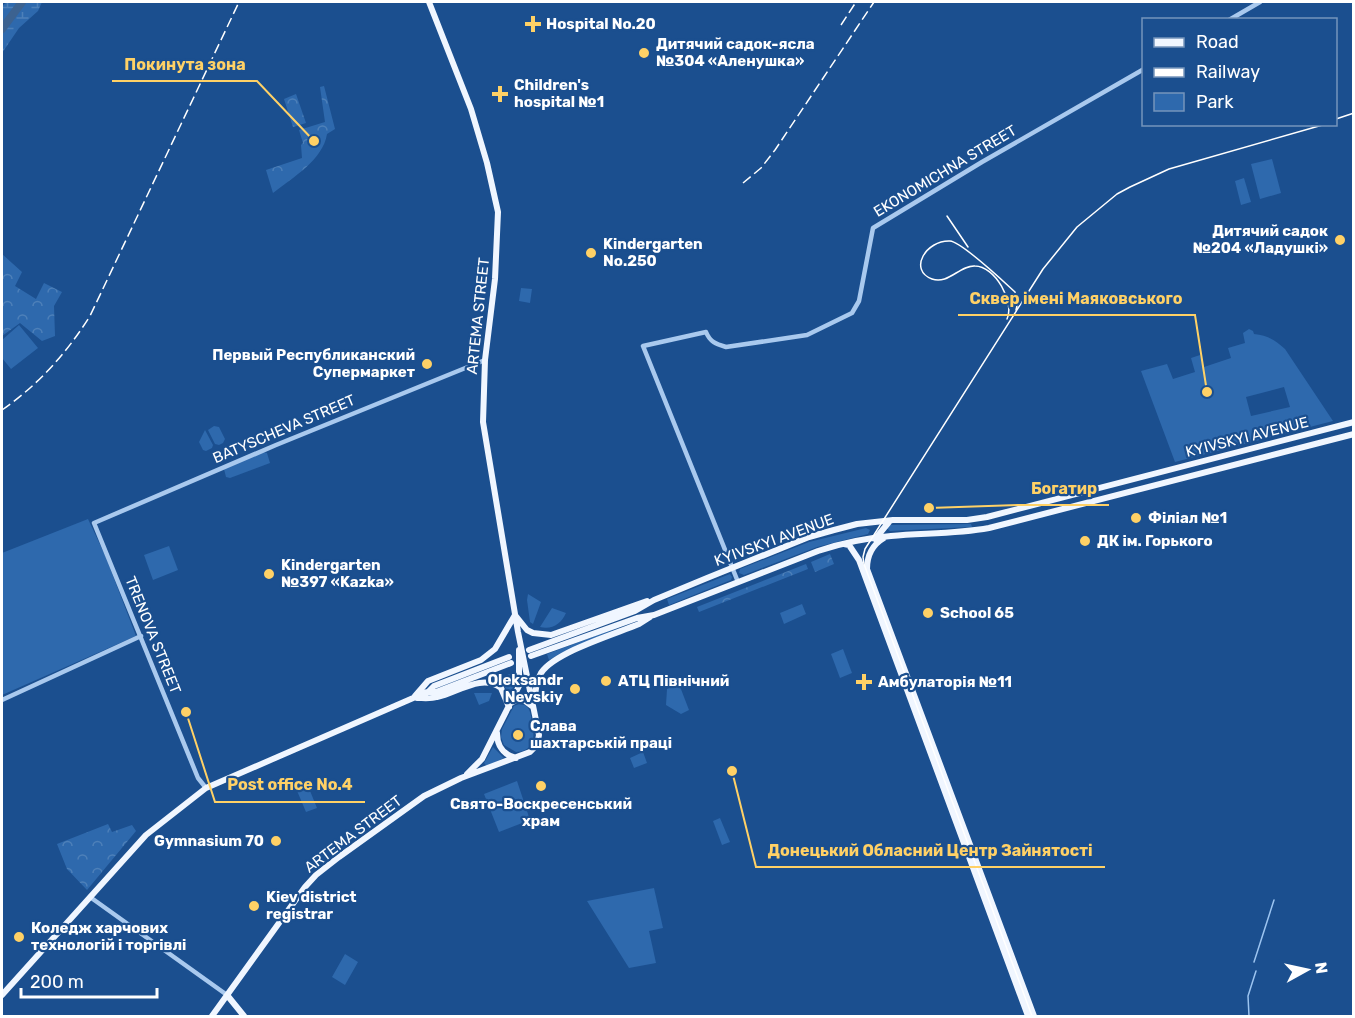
<svg xmlns="http://www.w3.org/2000/svg" width="1355" height="1018" font-family="Rubik,sans-serif">
<style>
.green{fill:#2e69ad;fill-rule:evenodd}
.forest{fill:url(#forest-crowns)}
.wetland{fill:url(#wetland-marsh)}
.lines{fill:none;stroke-linecap:round;stroke-linejoin:round}
.stream{stroke:#9cc4f0;stroke-width:1.5}
.river{stroke:#3c6290;stroke-width:8}
.minor{stroke:#a9c9ee;stroke-width:4.5}
.major{stroke:#f0f6ff;stroke-width:6}
.tram{stroke:#fff;stroke-width:1.5}
.rail{stroke:#fff;stroke-width:1.5;stroke-dasharray:10 4.5;stroke-linecap:butt}
.poi-dot{fill:#ffd166;stroke:#1b4f8f;stroke-width:2}
.labels{text-anchor:middle;stroke-width:4.5;stroke-linejoin:round;paint-order:stroke}
.poi-label{font-size:15px;font-weight:bold;fill:#fff;stroke:#1b4f8f;text-anchor:start}
.street-label{font-size:15px;fill:#fff;stroke:#1b4f8f}
.leader{fill:none;stroke:#ffd166;stroke-width:2}
.callout-dot{fill:#ffd166;stroke:#1b4f8f;stroke-width:2}
.callout-label{font-size:16px;text-anchor:middle;font-weight:bold;fill:#ffd166;stroke:#1b4f8f;stroke-width:4.5;stroke-linejoin:round;paint-order:stroke}
</style>
<defs>
<pattern id="forest-crowns" width="20" height="18" patternUnits="userSpaceOnUse" patternTransform="scale(1.5)"><rect width="20" height="18" fill="#2e69ad"/><path d="M2 6a3 3 0 1 1 6 0M12 15a3 3 0 1 1 6 0" fill="none" stroke="#4d80b9"/></pattern>
<pattern id="wetland-marsh" width="20" height="14" patternUnits="userSpaceOnUse" patternTransform="scale(1.5)"><rect width="20" height="14" fill="#2e69ad"/><path d="M1 5h8M5 5V1M11 12h8M15 12V8" fill="none" stroke="#4d80b9"/></pattern>
</defs>
<rect width="100%" height="100%" fill="#1b4f8f"/>
<path class="green" d="M1272,159l9,34 -21,6 -9,-35z
M1244,178l7,24 -10,3 -6,-24z
M521,288l11,1 -2,14 -11,-2z
M19,325l19,23 -27,21 -9,-11v-18z
M1249,329l4,2 1,3c13,1 21,6 31,15l48,72 -158,41 -34,-91 26,-7 6,15 22,-7 -4,-14 9,-3 4,12 27,-9 -3,-10 17,-5 -2,-10zM1284,387l6,20 -39,9 -5,-19z
M214,426l5,1 6,12 -2,4 -4,2 -4,-1 -7,-14z
M205,430l8,15 -1,3 -6,3 -3,-1 -4,-8z
M263,452l4,1 3,10 -40,15 -4,-1 -2,-8z
M88,519l17,36 31,81 -134,59v-142z
M971,524l1,3h-2l-80,4 -4,-3 4,-3z
M866,528l4,2 -2,4 -51,13 -73,28 -5,-2 1,-4 69,-27z
M169,546l9,24 -25,10 -9,-25z
M730,574l2,3 -1,3 -62,25 -2,-6z
M528,594l13,8 -8,22 -3,-2 -3,-22z
M802,604l4,10 -22,10 -4,-11z
M552,608l14,5c-5,11 -14,17 -26,14z
M627,624l-66,29 -12,7 -2,-6z
M843,649l9,24 -12,5 -9,-24z
M516,672v10l-6,11 -9,-10 3,-7z
M679,684l10,26 -8,4 -15,-9 1,-16z
M474,693h18l-3,8 -10,4z
M519,704c4,1 6,0 9,4 3,4 3,10 4,14 3,15 3,29 -16,30l-12,-7 -3,-8 1,-8 12,-23z
M493,747l11,11 -17,8 -3,-3z
M643,752l4,11 -13,5 -4,-10z
M306,781l11,27 -11,4 -11,-26z
M517,781l13,39 -31,12 -15,-38z
M720,818l10,24 -8,3 -9,-24z
M654,888l9,40 -14,3 7,32 -27,5 -42,-67z
M345,954l13,8 -13,23 -13,-8z"/>
<path class="forest" d="M324,86l11,43 -8,5c-4,26 -35,44 -54,59l-7,-23 36,-12 -1,-13 2,-2 -4,-13 26,-8 -5,-35z
M296,94l10,29 -13,4 -9,-28z
M2,254l20,18 -7,14 21,13 8,-16 18,9 -8,14 1,30 -13,5 -22,-18 -18,13z
M830,554l4,10 -19,8 -4,-10z
M806,564l2,5 -109,43 -2,-5z
M108,824l4,8 20,-7 4,6 -49,59 -20,-21 -10,-25z"/>
<path class="wetland" d="M7,2h35l-4,9 -19,17 -17,25v-47z"/>
<g class="lines">
<path class="stream" d="M1254,962l20,-62
M1249,1016l-1,-20 8,-25"/>
<path class="river" d="M2,29l20,-27"/>
<path class="minor" d="M1229,20l31,-18
M738,582l-95,-236 63,-14c4,10 10,12 20,15l81,-12 45,-22 7,-12 14,-73 109,-66 162,-93
M2,700l139,-64
M206,788l-8,-10 -104,-255 182,-78 209,-85
M90,897l137,98"/>
<path class="major" d="M884,538c-12,7 -17,17 -17,31l167,447
M875,539l14,-17
M844,544l5,1 10,15 169,456
M515,615l12,15 6,3 18,2 96,-34
M529,650l106,-39 19,-11 53,-22 102,-41 25,-7 23,-6 36,-4h74l20,-3 367,-95
M531,656l106,-38 17,-3 164,-64c24,-8 48,-13 73,-15 33,-3 65,-2 98,-8l365,-94
M428,692l6,-6 75,-29
M415,696l13,-15 53,-21 14,-11 20,-34
M417,698c6,0 14,1 20,-1 20,-4 45,-24 64,-9l8,19
M535,701c0,-9 2,-21 6,-28 14,-21 74,-39 98,-49l11,-7
M511,703l5,-3h8l8,6
M497,733c0,12 6,22 19,25
M467,774l15,-15 37,-73v-36
M2,995l144,-160 60,-47 221,-96h9l75,-29
M227,995l17,21
M212,1016l93,-129 11,-12 23,-18 85,-61 37,-18 69,-26 7,-7 2,-10 -21,-103 -35,-210 2,-62 10,-81 3,-67 -11,-49 -16,-54 -42,-107"/>
<path class="tram" d="M1336,119l18,-6
M947,216l21,31
M1007,319c8,-17 -12,-53 -32,-53 -15,-1 -27,19 -43,13 -24,-9 -6,-39 18,-38 12,1 54,41 65,51l3,9 -2,9
M1032,1016l-168,-452 -1,-7 2,-8 178,-280 34,-42 40,-33 13,-7 39,-18 157,-45"/>
<path class="rail" d="M841,25l15,-23
M743,183l18,-15 14,-18 99,-148
M2,410c36,-25 64,-56 88,-94l149,-314"/>
</g>
<g class="poi-dot">
<path d="M530 15h6v6h6v6h-6v6h-6v-6h-6v-6h6z"/>
<circle cx="644" cy="53" r="6"/>
<path d="M497 85h6v6h6v6h-6v6h-6v-6h-6v-6h6z"/>
<circle cx="1340" cy="240" r="6"/>
<circle cx="591" cy="253" r="6"/>
<circle cx="427" cy="364" r="6"/>
<circle cx="1136" cy="518" r="6"/>
<circle cx="1085" cy="541" r="6"/>
<circle cx="269" cy="574" r="6"/>
<circle cx="928" cy="613" r="6"/>
<circle cx="606" cy="681" r="6"/>
<path d="M861 673h6v6h6v6h-6v6h-6v-6h-6v-6h6z"/>
<circle cx="575" cy="689" r="6"/>
<circle cx="518" cy="735" r="6"/>
<circle cx="541" cy="786" r="6"/>
<circle cx="276" cy="841" r="6"/>
<circle cx="254" cy="906" r="6"/>
<circle cx="19" cy="937" r="6"/>
</g>
<g class="labels">
<g class="poi-label">
<text x="546" y="29">Hospital No.20</text>
<text x="656" y="49">Дитячий садок-ясла<tspan x="656" dy="17">№304 «Аленушка»</tspan></text>
<text x="514" y="90">Children's<tspan x="514" dy="17">hospital №1</tspan></text>
<text x="1328" y="236" text-anchor="end">Дитячий садок<tspan x="1328" dy="17">№204 «Ладушкі»</tspan></text>
<text x="603" y="249">Kindergarten<tspan x="603" dy="17">No.250</tspan></text>
<text x="415" y="360" text-anchor="end">Первый Республиканский<tspan x="415" dy="17">Супермаркет</tspan></text>
<text x="1148" y="523">Філіал №1</text>
<text x="1097" y="546">ДК ім. Горького</text>
<text x="281" y="570">Kindergarten<tspan x="281" dy="17">№397 «Kazka»</tspan></text>
<text x="940" y="618">School 65</text>
<text x="563" y="685" text-anchor="end">Oleksandr<tspan x="563" dy="17">Nevskiy</tspan></text>
<text x="618" y="686">АТЦ Північний</text>
<text x="878" y="687">Амбулаторія №11</text>
<text x="530" y="731">Слава<tspan x="530" dy="17">шахтарській праці</tspan></text>
<text x="541" y="809" text-anchor="middle">Свято-Воскресенський<tspan x="541" dy="17">храм</tspan></text>
<text x="264" y="846" text-anchor="end">Gymnasium 70</text>
<text x="266" y="902">Kiev district<tspan x="266" dy="17">registrar</tspan></text>
<text x="31" y="933">Коледж харчових<tspan x="31" dy="17">технологій і торгівлі</tspan></text>
</g>
<g class="street-label">
<text transform="translate(945 171) rotate(-31)" y="5">EKONOMICHNA STREET</text>
<text transform="translate(478 316) rotate(-84)" y="5">ARTEMA STREET</text>
<text transform="translate(284 429) rotate(-23)" y="5">BATYSCHEVA STREET</text>
<text transform="translate(1247 437) rotate(-14)" y="5">KYIVSKYI AVENUE</text>
<text transform="translate(774 540) rotate(-20)" y="5">KYIVSKYI AVENUE</text>
<text transform="translate(153 635) rotate(68)" y="5">TRENOVA STREET</text>
<text transform="translate(353 834) rotate(-37)" y="5">ARTEMA STREET</text>
</g>
</g>
<path class="leader" d="M314 141L257 81H112M1207 392L1195 315H958M929 508L1019 505H1109M186 712L215 802H365M732 771L756 867H1105"/>
<g class="callout-dot">
<circle cx="314" cy="141" r="6"/>
<circle cx="1207" cy="392" r="6"/>
<circle cx="929" cy="508" r="6"/>
<circle cx="186" cy="712" r="6"/>
<circle cx="732" cy="771" r="6"/>
</g>
<g class="callout-label">
<text x="185" y="70">Покинута зона</text>
<text x="1076" y="304">Сквер імені Маяковського</text>
<text x="1064" y="494">Богатир</text>
<text x="290" y="790">Post office No.4</text>
<text x="930" y="856">Донецький Обласний Центр Зайнятості</text>
</g>
<rect width="1355" height="1018" fill="none" stroke="#ffffff" stroke-width="6"/>
<rect x="1142" y="18" width="195" height="108" fill="#1b4f8f" stroke="#7695bc" stroke-width="1.5"/>
<rect x="1154" y="38" width="30" height="9" fill="#f0f6ff" stroke="#7695bc" stroke-width="1.5"/>
<text x="1196" y="48" font-size="18" fill="#ffffff">Road</text>
<rect x="1154" y="68" width="30" height="9" fill="#ffffff" stroke="#7695bc" stroke-width="1.5"/>
<text x="1196" y="78" font-size="18" fill="#ffffff">Railway</text>
<rect x="1154" y="93" width="30" height="18" fill="#2e69ad" stroke="#7695bc" stroke-width="1.5"/>
<text x="1196" y="108" font-size="18" fill="#ffffff">Park</text>
<g transform="translate(1307 970) rotate(82)" stroke="#1b4f8f" stroke-width="4.5" paint-order="stroke">
<path d="M0-4.5L10 22L0 15L-10 22Z" fill="#ffffff"/>
<text y="-9" font-size="16" font-weight="bold" text-anchor="middle" fill="#ffffff">N</text>
</g>
<path d="M21 988v9h136v-9" fill="none" stroke="#ffffff" stroke-width="3"/>
<text x="30" y="988" font-size="18" fill="#ffffff" stroke="#1b4f8f" stroke-width="4.5" paint-order="stroke">200 m</text>
</svg>
